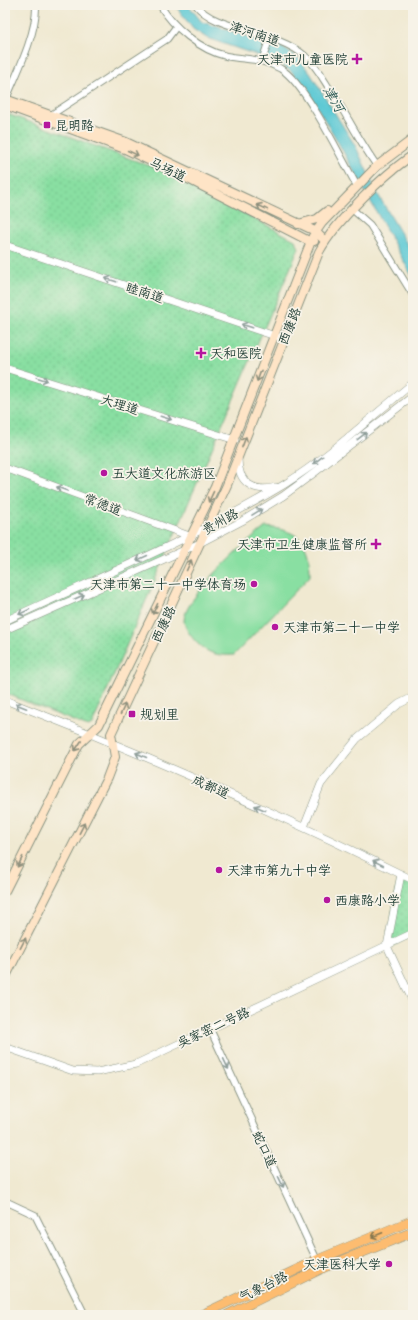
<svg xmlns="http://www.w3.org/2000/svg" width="418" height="1320" font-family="Itim,'LXGW WenKai TC',sans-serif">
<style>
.grass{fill:url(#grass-dots);stroke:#548e6b}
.pitch{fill:#89dfa2;stroke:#548e6b}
.water{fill:#5dc9d4;stroke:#3e8384}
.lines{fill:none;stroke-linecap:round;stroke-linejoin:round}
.minor-casing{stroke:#889382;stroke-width:8}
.tertiary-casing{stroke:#889382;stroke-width:8}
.secondary-casing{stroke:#889382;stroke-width:10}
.primary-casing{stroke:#889382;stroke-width:10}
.minor{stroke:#fff;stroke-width:6}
.tertiary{stroke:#fff;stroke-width:7}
.secondary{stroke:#fee4c6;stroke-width:8}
.primary{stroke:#fdbc70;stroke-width:9}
.oneway{stroke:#8e907d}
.oneway2{stroke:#8f9e9a}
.oneway3{stroke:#83764f}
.poi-dot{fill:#b5179e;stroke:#f7f3e8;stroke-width:1.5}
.labels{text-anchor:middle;stroke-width:3.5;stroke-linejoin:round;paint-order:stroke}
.street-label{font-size:13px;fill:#1f3d34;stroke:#f7f3e8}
.poi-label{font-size:13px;fill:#1f3d34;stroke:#f7f3e8;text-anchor:start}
.water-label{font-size:14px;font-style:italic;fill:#2b5954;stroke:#f7f3e8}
</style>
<defs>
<pattern id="grass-dots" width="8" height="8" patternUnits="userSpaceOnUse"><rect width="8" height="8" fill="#89dfa2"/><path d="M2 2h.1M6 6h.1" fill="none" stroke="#76c08c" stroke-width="1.8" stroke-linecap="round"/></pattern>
</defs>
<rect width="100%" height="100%" fill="#f7f3e8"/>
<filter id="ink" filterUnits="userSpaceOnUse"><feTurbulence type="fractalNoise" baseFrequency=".025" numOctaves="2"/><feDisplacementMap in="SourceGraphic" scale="8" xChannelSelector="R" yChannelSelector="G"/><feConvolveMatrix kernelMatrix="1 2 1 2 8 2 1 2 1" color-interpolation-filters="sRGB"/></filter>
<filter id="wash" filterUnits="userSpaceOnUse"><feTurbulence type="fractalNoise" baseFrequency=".012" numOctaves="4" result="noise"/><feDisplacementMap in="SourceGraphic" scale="16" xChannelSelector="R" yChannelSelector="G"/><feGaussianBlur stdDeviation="0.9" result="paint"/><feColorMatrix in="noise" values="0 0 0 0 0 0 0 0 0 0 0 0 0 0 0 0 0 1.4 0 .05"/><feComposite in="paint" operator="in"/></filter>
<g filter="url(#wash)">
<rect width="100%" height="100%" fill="#f0e9d1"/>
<path class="grass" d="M5,113l156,57 134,70 4,8 -207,477 -4,2 -83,-34z
M399,877l14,7v51l-27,14z"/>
<path class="pitch" d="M266,527c34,4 44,14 44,49l-76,79c-16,1 -26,-1 -38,-13 -5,-6 -11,-13 -12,-21 -1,-23 64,-81 82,-94z"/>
<path class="water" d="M175,5h13l14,17 81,26 15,10 12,15 46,74 21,46 36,61v24l-79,-143 -30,-49 -13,-15 -14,-9 -70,-24 -14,-9z"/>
</g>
<g filter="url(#ink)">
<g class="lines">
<defs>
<path id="minor" d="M160,5c13,22 40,45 66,51 19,4 38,2 55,13 25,15 60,89 76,117
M196,5c19,26 80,25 109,51 10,8 17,21 24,32 17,25 30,53 48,78
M262,61l8,-24
M6,99c11,-26 31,-66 30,-94
M51,115l116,-76 9,-12
M352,209l18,16 43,70
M210,1029l111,240
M5,1201l30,14 50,100"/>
<path id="tertiary" d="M5,245l279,94
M5,368l230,72
M238,459c0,24 16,34 38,28
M5,468l187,69
M5,621c94,-44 191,-83 280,-137 45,-28 87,-68 128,-101
M5,630l193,-86 44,-23 41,-25 31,-23 99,-77
M5,700c139,54 275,114 408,180
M304,827l17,-43 36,-45 42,-35 14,-7
M401,874l-14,72 26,56
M5,1047l68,24 24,1 39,-8 277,-131"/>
<path id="secondary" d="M5,99l121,43 189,89 10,10
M5,105l120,44 67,32 119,61 3,-1
M298,224l19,-5 10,-8
M5,891l74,-147 20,-19 116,-238 98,-251 9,-13 55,-57 36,-27
M5,978l102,-200 8,-21 -4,-23 116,-249 92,-233c16,-30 65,-78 94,-97"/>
<path id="primary" d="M201,1315l116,-55 96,-40
M227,1315l94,-46 92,-37"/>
</defs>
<use href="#minor" class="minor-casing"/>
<use href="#tertiary" class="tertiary-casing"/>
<use href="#secondary" class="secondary-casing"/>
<use href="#primary" class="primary-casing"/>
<use href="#minor" class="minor"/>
<use href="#tertiary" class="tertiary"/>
<use href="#secondary" class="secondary"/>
<use href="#primary" class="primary"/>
</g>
<defs><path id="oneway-shaft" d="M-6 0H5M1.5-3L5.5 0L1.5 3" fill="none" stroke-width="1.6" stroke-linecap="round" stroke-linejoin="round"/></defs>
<g class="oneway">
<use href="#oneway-shaft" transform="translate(133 153) rotate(25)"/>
<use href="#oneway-shaft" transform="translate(262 207) rotate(-154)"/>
<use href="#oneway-shaft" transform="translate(259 376) rotate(110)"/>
<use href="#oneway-shaft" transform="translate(244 442) rotate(-69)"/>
<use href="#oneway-shaft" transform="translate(211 497) rotate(115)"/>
<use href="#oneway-shaft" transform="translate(189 565) rotate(-66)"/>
<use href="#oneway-shaft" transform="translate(155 609) rotate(116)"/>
<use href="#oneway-shaft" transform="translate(123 709) rotate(-65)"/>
<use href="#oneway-shaft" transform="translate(78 746) rotate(123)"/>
<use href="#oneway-shaft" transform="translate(82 828) rotate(-63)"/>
<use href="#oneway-shaft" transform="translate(20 862) rotate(117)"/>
<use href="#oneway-shaft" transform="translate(23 943) rotate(-63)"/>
</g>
<g class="oneway2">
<use href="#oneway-shaft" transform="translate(111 280) rotate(-162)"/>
<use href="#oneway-shaft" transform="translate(247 326) rotate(-162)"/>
<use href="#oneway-shaft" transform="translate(42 379) rotate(17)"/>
<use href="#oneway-shaft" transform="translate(166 418) rotate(17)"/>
<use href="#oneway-shaft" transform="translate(362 436) rotate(-38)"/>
<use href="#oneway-shaft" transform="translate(318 460) rotate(142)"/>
<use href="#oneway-shaft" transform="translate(62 489) rotate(-160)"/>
<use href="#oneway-shaft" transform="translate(257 512) rotate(-32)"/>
<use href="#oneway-shaft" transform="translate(142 558) rotate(155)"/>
<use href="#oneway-shaft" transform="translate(79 597) rotate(-24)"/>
<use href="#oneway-shaft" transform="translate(24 612) rotate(155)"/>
<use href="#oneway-shaft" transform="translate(21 706) rotate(-159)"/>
<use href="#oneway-shaft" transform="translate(141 755) rotate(-156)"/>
<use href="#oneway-shaft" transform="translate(260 808) rotate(-156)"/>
<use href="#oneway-shaft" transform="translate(378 863) rotate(-154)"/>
<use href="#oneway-shaft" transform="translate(226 1064) rotate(65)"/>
<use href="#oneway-shaft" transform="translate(281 1182) rotate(65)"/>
</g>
<use class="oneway3" href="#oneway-shaft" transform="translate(377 1235) rotate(158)"/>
</g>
<g class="poi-dot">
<path d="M355 53h4v4h4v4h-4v4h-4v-4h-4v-4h4z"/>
<rect x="43" y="121" width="8" height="8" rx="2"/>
<path d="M199 347h4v4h4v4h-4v4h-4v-4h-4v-4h4z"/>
<circle cx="104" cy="473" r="4"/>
<path d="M374 538h4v4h4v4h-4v4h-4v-4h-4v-4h4z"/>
<circle cx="254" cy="584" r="4"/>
<circle cx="275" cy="627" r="4"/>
<rect x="128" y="710" width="8" height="8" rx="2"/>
<circle cx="219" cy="870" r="4"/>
<circle cx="327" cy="900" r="4"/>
<circle cx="389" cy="1264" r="4"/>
</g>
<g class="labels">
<g class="street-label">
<text transform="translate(255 33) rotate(18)" y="5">津河南道</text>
<text transform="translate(168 169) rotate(25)" y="5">马场道</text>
<text transform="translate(145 292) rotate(18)" y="5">睦南道</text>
<text transform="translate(289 326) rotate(-68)" y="5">西康路</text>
<text transform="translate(120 404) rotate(17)" y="5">大理道</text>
<text transform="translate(103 504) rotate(20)" y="5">常德道</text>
<text transform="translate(220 521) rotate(-29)" y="5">贵州路</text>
<text transform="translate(163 624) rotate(-65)" y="5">西康路</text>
<text transform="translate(211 786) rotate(24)" y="5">成都道</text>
<text transform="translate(213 1027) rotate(-25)" y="5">吴家窑二号路</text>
<text transform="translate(265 1149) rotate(65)" y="5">蛇口道</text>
<text transform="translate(263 1286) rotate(-26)" y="5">气象台路</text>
</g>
<g class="poi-label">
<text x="348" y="64" text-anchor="end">天津市儿童医院</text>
<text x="55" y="130">昆明路</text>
<text x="210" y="358">天和医院</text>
<text x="112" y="478">五大道文化旅游区</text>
<text x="367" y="549" text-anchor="end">天津市卫生健康监督所</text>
<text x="246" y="589" text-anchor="end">天津市第二十一中学体育场</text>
<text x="283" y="632">天津市第二十一中学</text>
<text x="140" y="719">规划里</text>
<text x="227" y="875">天津市第九十中学</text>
<text x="335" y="905">西康路小学</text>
<text x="381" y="1269" text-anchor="end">天津医科大学</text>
</g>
<g class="water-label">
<text transform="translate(334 99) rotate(59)" y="5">津河</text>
</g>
</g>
<rect width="418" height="1320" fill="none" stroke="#f7f3e8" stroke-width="20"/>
</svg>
